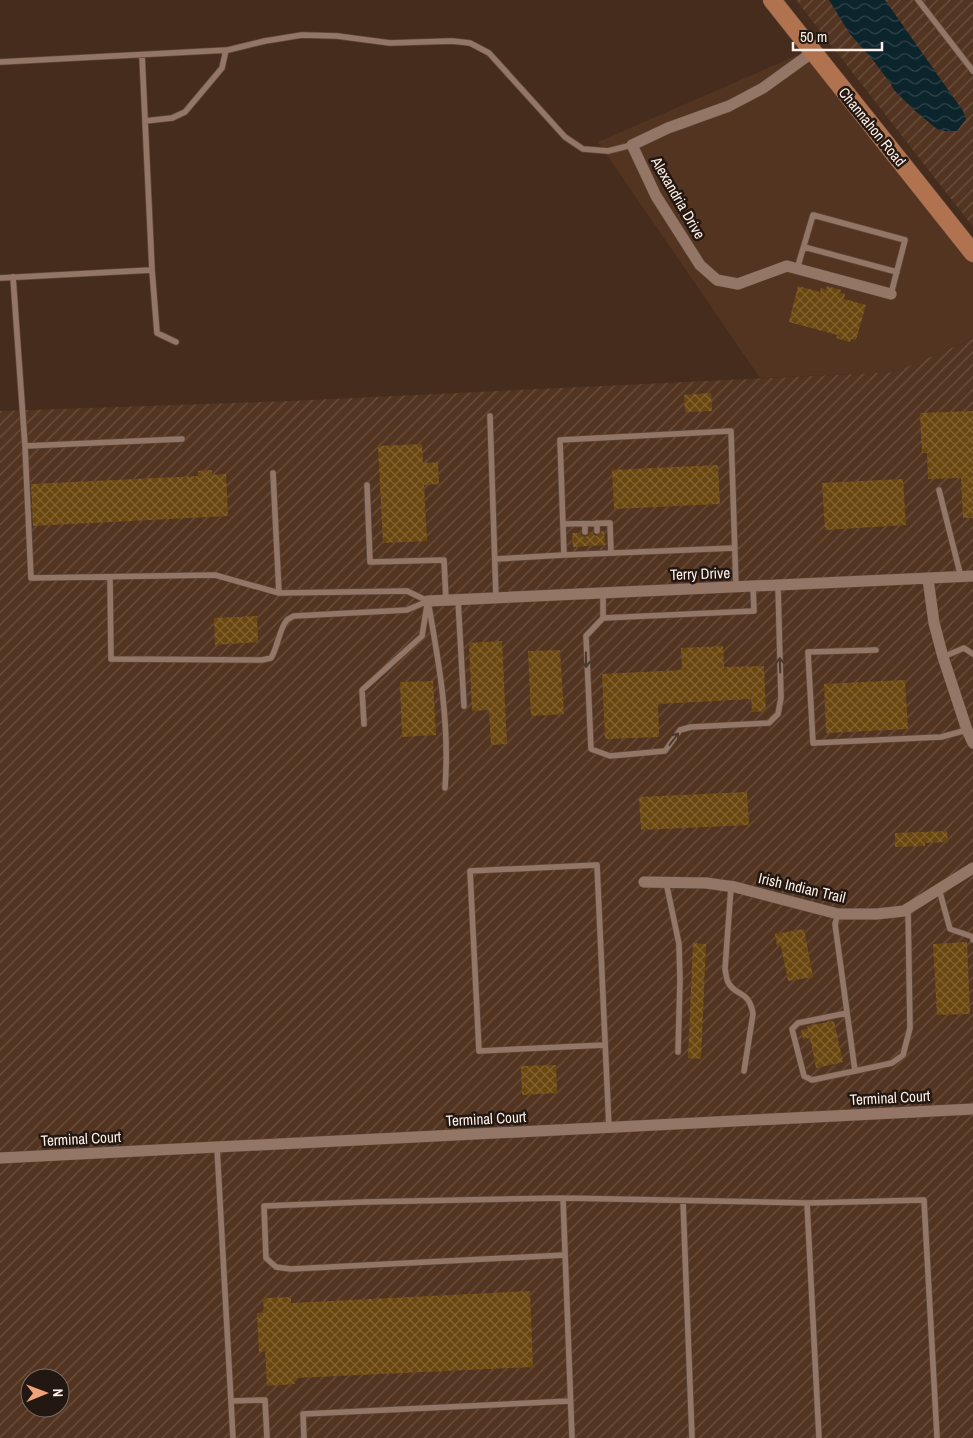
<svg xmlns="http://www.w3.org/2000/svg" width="973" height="1438" font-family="'Archivo Narrow',sans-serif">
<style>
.built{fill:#523421}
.industrial{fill:url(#industrial-furrows);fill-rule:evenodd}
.water{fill:url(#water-waves)}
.building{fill:url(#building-cross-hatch)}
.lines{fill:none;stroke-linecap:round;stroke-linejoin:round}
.service-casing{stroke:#5d493c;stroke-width:7}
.minor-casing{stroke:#5d493c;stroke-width:12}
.primary-casing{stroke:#5d493c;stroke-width:19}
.service{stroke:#947666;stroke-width:5.5}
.minor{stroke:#947666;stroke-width:11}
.primary{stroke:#b1724f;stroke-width:18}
.oneway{stroke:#4b392f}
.labels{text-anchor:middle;stroke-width:5;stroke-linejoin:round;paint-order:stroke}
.street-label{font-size:15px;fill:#fdefe7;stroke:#231811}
</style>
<defs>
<pattern id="industrial-furrows" width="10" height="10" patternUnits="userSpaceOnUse" patternTransform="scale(1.25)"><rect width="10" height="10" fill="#523421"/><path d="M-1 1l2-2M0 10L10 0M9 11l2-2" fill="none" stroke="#6c5241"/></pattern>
<pattern id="water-waves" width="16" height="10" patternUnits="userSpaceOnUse" patternTransform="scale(1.25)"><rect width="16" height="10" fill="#0c242c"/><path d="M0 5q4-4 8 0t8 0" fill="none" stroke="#30444b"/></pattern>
<pattern id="building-cross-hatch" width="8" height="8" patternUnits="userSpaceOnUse" patternTransform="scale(1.25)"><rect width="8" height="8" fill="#6b4710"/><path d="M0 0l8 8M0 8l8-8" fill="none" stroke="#816233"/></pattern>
</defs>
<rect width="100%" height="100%" fill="#452c1d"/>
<path class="built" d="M807,51l166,208v80l-78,33 -135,6 -162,-236z"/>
<path class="industrial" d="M796,0h177v227z
M973,339v1099h-973v-1027l291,-10 604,-29zM30,1378h30v30h-30z"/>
<path class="water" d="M829,0h56l78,111 3,8 -9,12h-12l-8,-2 -24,-20 -19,-19 -3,-6 -18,-24 -23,-26z"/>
<path class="building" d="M798,286l22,6 1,-4 5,2 1,-4 14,4 -1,3 5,1 -1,5 22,6 -10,35 -5,-1 -1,3 -14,-4 1,-3 -48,-13z
M711,393l1,18 -27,1 -1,-17z
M973,411v107h-10l-2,-40 -33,1 -1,-26h-5l-2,-40z
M422,444l1,19 15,-1 1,22 -15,1 3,56 -44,2 -5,-97z
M718,465l2,39 -106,5 -2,-39z
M212,470v5l14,-1 2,42 -195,10 -2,-42 167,-8v-5z
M903,479l3,46 -81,5 -3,-47z
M602,531h2l1,14 -32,2 -1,-14h8l2,3 3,1 4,-2 1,-3h2l2,3 3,1z
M257,616l1,26 -43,3 -1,-27z
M502,641l5,103 -16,1 -2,-35 -17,1 -3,-68z
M723,646l1,21 40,-1 2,45 -14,1 -1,-13 -93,5 1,33 -54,2 -3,-65 80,-4 -1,-22z
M560,650l4,64 -33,2 -3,-65z
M905,680l3,49 -82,4 -2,-49z
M433,681l3,54 -34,2 -2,-55z
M747,792l2,33 -108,5 -2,-33z
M947,831l1,11 -23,1v3l-30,1v-14z
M804,929l9,48 -25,4 -7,-35h-4l-2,-12z
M967,942l3,72 -33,1 -4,-71z
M693,943l13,1 -5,115 -13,-1z
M834,1021l9,41 -27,6 -6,-30 -7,1 -2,-9 7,-1 -1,-3z
M556,1065l1,28 -35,2 -1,-29z
M530,1291l3,76 -238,11v6l-28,2 -2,-35 -6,1 -2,-39h7l-1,-15 28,-1v6z"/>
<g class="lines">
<defs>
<path id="service" d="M918,0l55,71
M142,55l10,215 5,63 19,9
M0,62l228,-12 37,-9 37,-6 35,1 53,7 62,-2 18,2 19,10 76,84 18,12 25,2 24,-6
M145,121l27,-3 13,-6 37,-44 4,-18
M804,247l93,25
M797,269l16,-54 92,25 -14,54
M13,277l12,169
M0,278l152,-8
M490,416l6,182
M182,439l-157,7 6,132 184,-3 64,18
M273,473l6,120 128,-2 21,10
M367,485l3,77 74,-2 2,40
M939,490l22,87
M597,523v8
M563,524l47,-1 1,30
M585,532v-8
M735,548l-171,7 -4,-115 171,-9 5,156
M495,559l69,-4
M110,577l1,82 151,1 9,-2c7,-11 8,-29 16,-38 2,-2 5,-3 7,-4l113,-6 21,-9
M603,593v25l151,-7 -1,-24
M458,600l6,106
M428,601c11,62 22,123 17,187
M603,618l-17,18 5,113 19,7 55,-5 15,-21 11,-3 78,-4 9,-9 3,-16 -3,-112
M876,650l-68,2 5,91 128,-6 26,-7
M943,657l21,-9 9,6
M364,724l-2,-34 60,-54 5,-31
M666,882l13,62 1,36 -2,72
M731,887l-6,82c1,4 1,9 3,13 7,15 21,7 25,32l-9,57
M939,889l11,40 23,8v3
M838,914l-3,10 20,147 37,-8 11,-8 7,-27 -2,-119
M847,1013l-49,10 -6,6 12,47 8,4 43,-9
M605,1045l-126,6 -9,-180 127,-6 12,263
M217,1147l16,291
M563,1198l9,240
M683,1201l9,237
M807,1203l117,-3 13,237
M565,1255l-274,14 -15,-2 -10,-9 -2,-52 100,-4 199,-4 244,5 12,235
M231,1401l34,-1 2,38
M304,1438l-1,-24 267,-13"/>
<path id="minor" d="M813,52l-50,36 -34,18 -61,22 -36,17 24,51 44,69 17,15 21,4 49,-18 104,28
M928,579l6,44 9,34 24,73 6,13
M428,601l545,-25
M644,882l62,1 29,4 103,27h39l27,-3 69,-43
M0,1158l973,-49"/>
<path id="primary" d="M772,0l201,253"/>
</defs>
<use href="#service" class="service-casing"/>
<use href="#minor" class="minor-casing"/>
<use href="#primary" class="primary-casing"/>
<use href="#service" class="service"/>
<use href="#minor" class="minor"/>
<use href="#primary" class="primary"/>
</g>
<defs><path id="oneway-shaft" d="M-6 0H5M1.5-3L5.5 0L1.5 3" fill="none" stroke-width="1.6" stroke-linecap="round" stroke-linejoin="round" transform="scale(1.25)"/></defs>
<g class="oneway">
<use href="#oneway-shaft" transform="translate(586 660) rotate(89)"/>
<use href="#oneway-shaft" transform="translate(780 665) rotate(-92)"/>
<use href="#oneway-shaft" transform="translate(674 739) rotate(-53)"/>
</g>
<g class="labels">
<g class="street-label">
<text transform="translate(872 127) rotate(51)" y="5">Channahon Road</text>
<text transform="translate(678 198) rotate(60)" y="5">Alexandria Drive</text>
<text transform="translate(700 574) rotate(-2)" y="5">Terry Drive</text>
<text transform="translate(802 888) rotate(13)" y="5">Irish Indian Trail</text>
<text transform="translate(890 1098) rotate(-3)" y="5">Terminal Court</text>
<text transform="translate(486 1119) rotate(-3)" y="5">Terminal Court</text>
<text transform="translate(81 1139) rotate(-3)" y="5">Terminal Court</text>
</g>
</g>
<g transform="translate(45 1393) rotate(89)"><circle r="24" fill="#231811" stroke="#7a6e67"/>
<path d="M0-4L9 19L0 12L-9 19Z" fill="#f0a279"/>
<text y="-8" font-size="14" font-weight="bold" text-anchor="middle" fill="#fdefe7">N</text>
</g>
<path d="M793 42v8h89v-8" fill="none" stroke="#fdefe7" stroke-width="2.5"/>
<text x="800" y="42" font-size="15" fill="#fdefe7" stroke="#231811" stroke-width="4" paint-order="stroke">50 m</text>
</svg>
